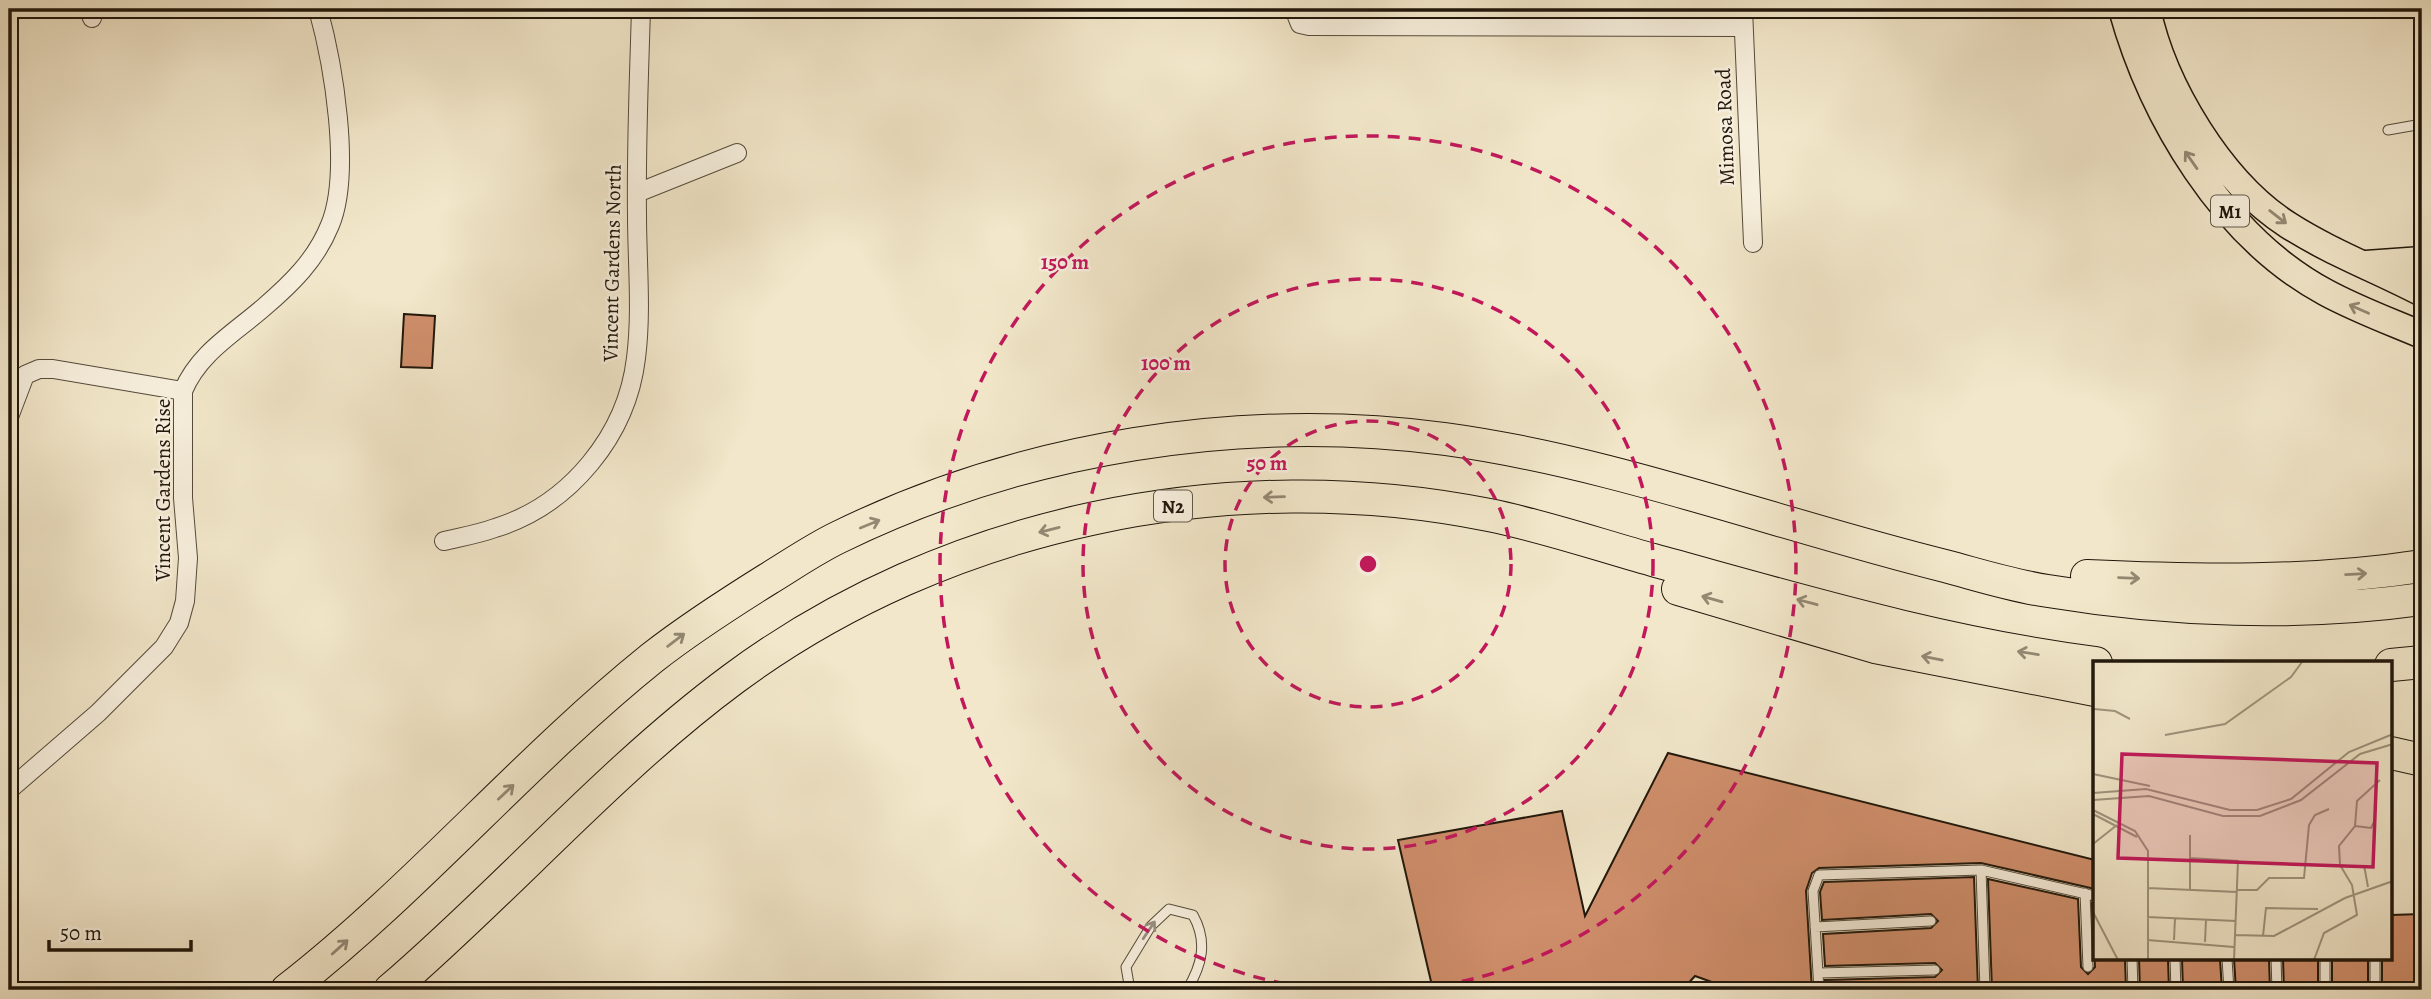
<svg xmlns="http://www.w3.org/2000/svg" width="2431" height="999" font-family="Alegreya,serif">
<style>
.building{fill:#d08f6c;stroke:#20170b;stroke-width:2}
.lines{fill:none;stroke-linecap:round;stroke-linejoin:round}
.service-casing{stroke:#544b3b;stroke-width:11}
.minor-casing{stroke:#544b3b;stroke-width:20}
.primary-casing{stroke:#20170b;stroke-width:29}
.motorway-casing{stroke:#20170b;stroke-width:34}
.service{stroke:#f7efdd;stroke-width:9}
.minor{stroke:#f7efdd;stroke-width:18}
.primary{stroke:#f2e7ca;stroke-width:26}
.motorway{stroke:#f2e7ca;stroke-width:32}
.oneway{stroke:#948974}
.oneway2{stroke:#968e7e}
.ring{fill:none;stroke:#c2185b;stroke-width:3.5;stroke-dasharray:12 9}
.labels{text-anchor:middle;stroke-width:5;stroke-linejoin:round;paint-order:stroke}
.shield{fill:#f7efdd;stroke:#60584a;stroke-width:2}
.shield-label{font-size:19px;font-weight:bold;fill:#20170b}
.street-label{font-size:21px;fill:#20170b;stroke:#f7efdd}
.inset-road{fill:none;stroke:#9e947e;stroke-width:2}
.view{fill:#c2185b;fill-opacity:0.15;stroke:#c2185b;stroke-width:3.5}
.inset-edge{fill:none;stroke:#20170b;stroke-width:3.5}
.centre{fill:#c2185b;stroke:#f7efdd;stroke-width:3.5}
.ring-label{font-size:21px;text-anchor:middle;font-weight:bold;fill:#c2185b;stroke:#f7efdd;stroke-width:5;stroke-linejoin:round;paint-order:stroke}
</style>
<rect width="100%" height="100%" fill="#f2e7ca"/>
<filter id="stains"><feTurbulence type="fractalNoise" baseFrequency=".00286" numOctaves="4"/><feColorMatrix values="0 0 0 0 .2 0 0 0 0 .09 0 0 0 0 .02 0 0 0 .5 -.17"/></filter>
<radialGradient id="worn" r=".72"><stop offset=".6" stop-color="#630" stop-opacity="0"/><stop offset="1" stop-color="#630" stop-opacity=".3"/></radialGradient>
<path class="building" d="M404,314l31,2 -3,52 -31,-1z
M1668,753l427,107v29l-114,-26 -162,5 -7,5 -6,18 6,99h-78l-39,-14 -13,14h-249l-35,-150 164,-29 23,105z
M1974,877l4,113h-152l-1,-10 110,-3 7,-7 -7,-7 -110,3 -2,-32 108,-6 7,-7 -7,-7 -109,6 -2,-28 4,-10z
M1988,879l90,20 3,68 7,7 7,-7 -3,-64h3v56h30l1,31h-134z
M2422,914v76h-40v-31h9v-44z
M2139,959h29l1,31h-29z
M2182,959h38l2,31h-39z
M2234,959h35l1,31h-34z
M2283,959h35v31h-34z
M2332,959h36v31h-36z"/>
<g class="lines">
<defs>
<path id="service" d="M2388,130l34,-6
M1981,870l114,26
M2085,893l3,74
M1815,927l116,-6
M2132,959l1,31
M2175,959l1,31
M2227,959l2,31
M2276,959l1,31
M2325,959v31
M1819,973l116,-3
M1130,990l-4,-23 25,-41 18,-17 24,6c15,27 9,50 -6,75
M1819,990l-6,-99 6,-16 162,-5 4,120
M2375,990v-31"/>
<path id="minor" d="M89,9l3,9
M1294,9l6,15 9,2 434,1
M1743,9l10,234
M637,193l100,-40
M9,417l16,-42 14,-6h14l130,22
M444,541c17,-4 35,-7 51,-13 75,-23 132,-93 141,-170 6,-47 1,-96 1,-143 -1,-69 2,-137 4,-206
M9,790l89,-77 66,-66 15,-24 6,-22 3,-43 -5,-60v-107c16,-38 50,-57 80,-83 28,-24 53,-48 67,-83 22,-53 3,-162 -12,-216"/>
<path id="primary" d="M2122,9c30,108 101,228 203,283 31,17 64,29 97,43
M2147,9c16,77 74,173 141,216 42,27 90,45 134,68
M2366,264l56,-4"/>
<path id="motorway" d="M2087,576c111,5 225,7 335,-10
M1678,589l197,58 220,43
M2391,665l31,-3
M2391,753l31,7
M287,990c130,-101 237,-229 365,-332 37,-29 76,-54 116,-79 23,-14 46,-30 71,-42 184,-90 402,-125 606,-98 169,23 334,86 500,127 34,9 68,20 103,25 121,20 252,25 374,8
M390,990c117,-100 219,-219 343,-311 213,-158 498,-216 756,-164 55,11 110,30 164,45 146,40 292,84 443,103"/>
</defs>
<use href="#service" class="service-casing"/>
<use href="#minor" class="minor-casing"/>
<use href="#primary" class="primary-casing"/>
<use href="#motorway" class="motorway-casing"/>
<use href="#service" class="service"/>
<use href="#minor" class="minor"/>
<use href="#primary" class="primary"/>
<use href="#motorway" class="motorway"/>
</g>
<defs><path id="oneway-shaft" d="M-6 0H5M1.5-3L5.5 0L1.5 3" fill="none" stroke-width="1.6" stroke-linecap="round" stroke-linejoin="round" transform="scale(1.75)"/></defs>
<g class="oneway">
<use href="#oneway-shaft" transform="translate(2191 160) rotate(-125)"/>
<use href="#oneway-shaft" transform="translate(2278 217) rotate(38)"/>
<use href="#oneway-shaft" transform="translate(2359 309) rotate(-156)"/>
<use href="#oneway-shaft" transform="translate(1274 497) rotate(178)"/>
<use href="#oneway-shaft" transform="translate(870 524) rotate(-22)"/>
<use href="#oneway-shaft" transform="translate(1049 530) rotate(166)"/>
<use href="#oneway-shaft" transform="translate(2356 574) rotate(-3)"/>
<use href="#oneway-shaft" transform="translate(2129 578) rotate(2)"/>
<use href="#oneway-shaft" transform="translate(1712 599) rotate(-164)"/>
<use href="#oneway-shaft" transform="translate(1807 602) rotate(-165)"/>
<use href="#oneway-shaft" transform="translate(676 640) rotate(-37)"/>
<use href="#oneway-shaft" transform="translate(2028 653) rotate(-171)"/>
<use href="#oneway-shaft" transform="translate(1932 658) rotate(-169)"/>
<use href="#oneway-shaft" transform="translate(506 792) rotate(-43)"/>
<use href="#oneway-shaft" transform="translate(340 947) rotate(-42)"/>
</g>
<use class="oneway2" href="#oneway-shaft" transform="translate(1149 930) rotate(-56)"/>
<g class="ring">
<circle cx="1368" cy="564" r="143"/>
<circle cx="1368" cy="564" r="285"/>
<path d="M1327 990A428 428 0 1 1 1409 990"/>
</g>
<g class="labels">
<g class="shield">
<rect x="2211" y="195.5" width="38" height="31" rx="5"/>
<rect x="1154" y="490.5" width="38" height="31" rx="5"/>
</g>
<g class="shield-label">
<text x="2230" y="218">M1</text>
<text x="1173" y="513">N2</text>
</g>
<g class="street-label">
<text transform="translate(1725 127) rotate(-92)" y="7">Mimosa Road</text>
<text transform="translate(612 263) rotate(-89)" y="7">Vincent Gardens North</text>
<text transform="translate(163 490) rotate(-90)" y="7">Vincent Gardens Rise</text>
</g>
</g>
<g transform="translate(2093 661)">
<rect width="299" height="299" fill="#f2e7ca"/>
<path class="inset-road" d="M1,48l21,2 15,8M72,74l60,-11 66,-47 11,-15M0,113l57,12M0,132l53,-4 84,21h27l34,-11 58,-47 44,-18M0,139l56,-4 74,20h37l41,-16 59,-46 33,-10M0,149l42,21 13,20v109M0,153l44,23M262,165l16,2 4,-8M0,183l24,-19M97,197l48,3 -4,99M271,204l4,22M55,227l89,4M97,229v-55M144,229h20l12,-12h35l5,-53 6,-10 14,-6M0,251l25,48M54,256l89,4M142,274l39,1 71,-38 48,-17M170,275l3,-28 52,1M54,279l87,7M81,279l1,-22M112,281l1,-22M221,299l10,-27 33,-18 -5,-30 -12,-20 -1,-19 16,-20 2,-25 23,-21"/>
<path class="view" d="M29,93l255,9 -4,104 -255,-9z"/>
<rect width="299" height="299" class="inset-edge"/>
</g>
<circle cx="1368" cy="564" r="10" class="centre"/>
<g class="ring-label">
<text x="1065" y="269">150 m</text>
<text x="1166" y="370">100 m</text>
<text x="1267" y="470">50 m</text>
</g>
<rect width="2431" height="999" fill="none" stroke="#f2e7ca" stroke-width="35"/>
<rect x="10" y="10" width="2410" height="978" fill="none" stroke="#20170b" stroke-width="3.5"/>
<rect x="18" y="18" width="2396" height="964" fill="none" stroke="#20170b" stroke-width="2"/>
<path d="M49 940v10h142v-10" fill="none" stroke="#20170b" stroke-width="3.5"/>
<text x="60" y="940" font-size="21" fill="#20170b" stroke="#f7efdd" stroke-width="5" paint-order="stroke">50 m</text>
<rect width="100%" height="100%" filter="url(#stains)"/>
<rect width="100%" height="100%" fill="url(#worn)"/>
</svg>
